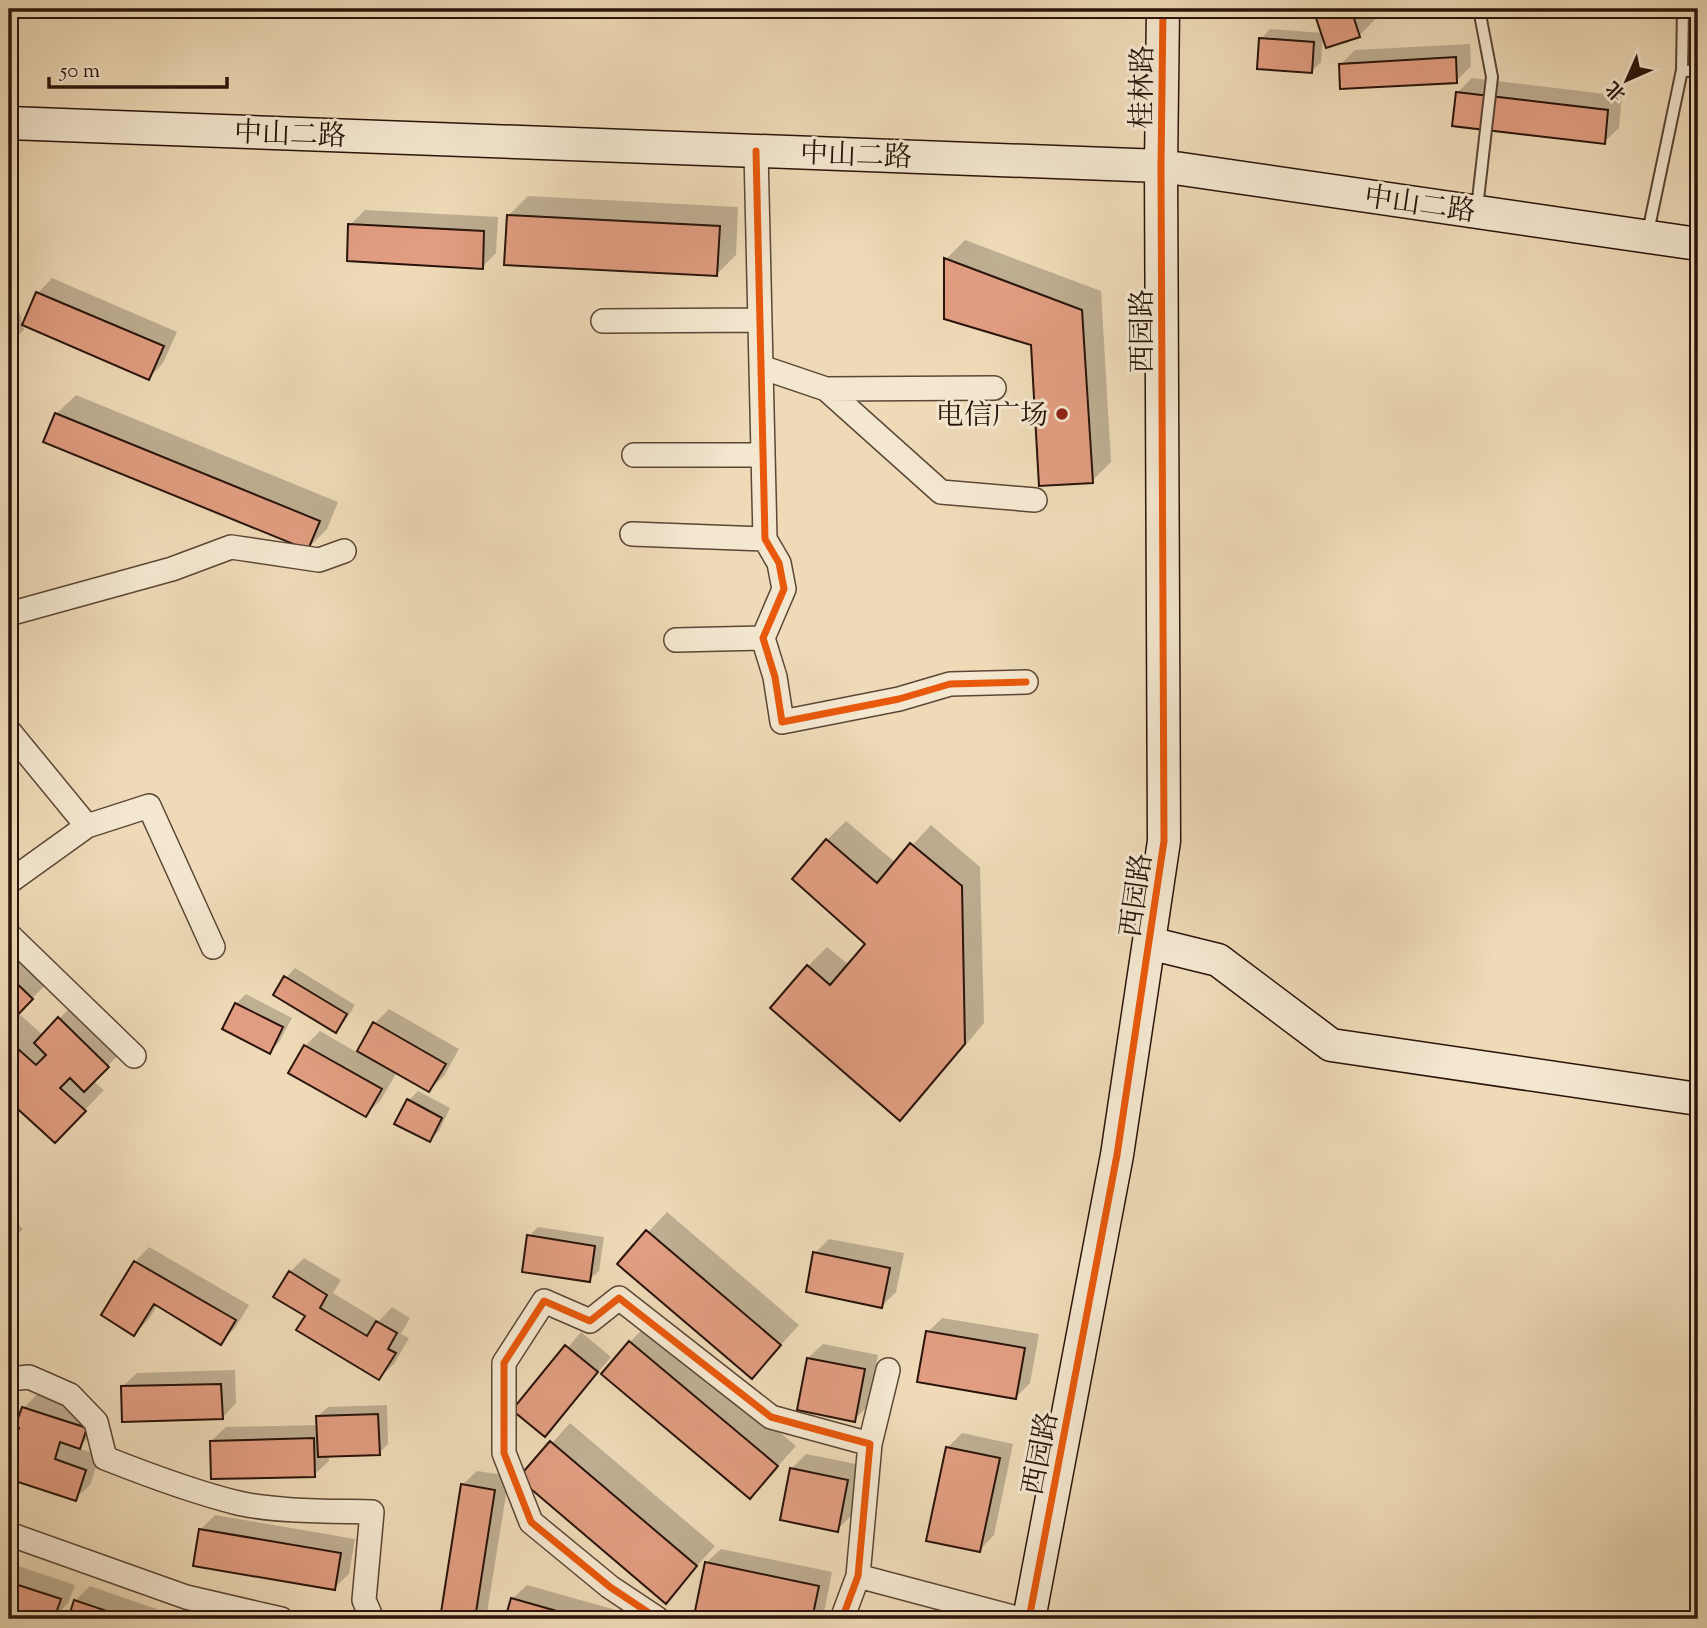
<svg xmlns="http://www.w3.org/2000/svg" width="1707" height="1628" font-family="'Sorts Mill Goudy','Noto Serif SC',serif">
<style>
.shadow{fill:#0003}
.building{fill:#e19d81;stroke:#2a140a;stroke-width:2}
.lines{fill:none;stroke-linecap:round;stroke-linejoin:round}
.lane-casing{stroke:#5b4635;stroke-width:14}
.street-casing{stroke:#5b4635;stroke-width:26}
.secondary-casing{stroke:#2a140a;stroke-width:35}
.lane{stroke:#f4e7d0;stroke-width:10}
.street{stroke:#f4e7d0;stroke-width:23}
.secondary{stroke:#f4e7d0;stroke-width:32}
.cycleway-casing{stroke:#f4e7d0;stroke-width:11}
.cycleway{stroke:#e8590c;stroke-width:7}
.poi-dot{fill:#8f2418;stroke:#f4e7d0;stroke-width:2.5}
.labels{text-anchor:middle;stroke-width:6;stroke-linejoin:round;paint-order:stroke}
.street-label{font-size:28px;fill:#2a140a;stroke:#f4e7d0}
.poi-label{font-size:28px;fill:#2a140a;stroke:#f4e7d0;text-anchor:end}
</style>
<rect width="100%" height="100%" fill="#eedab7"/>
<filter id="stains"><feTurbulence type="fractalNoise" baseFrequency=".00286" numOctaves="4"/><feColorMatrix values="0 0 0 0 .2 0 0 0 0 .09 0 0 0 0 .02 0 0 0 .5 -.17"/></filter>
<radialGradient id="worn" r=".72"><stop offset=".6" stop-color="#630" stop-opacity="0"/><stop offset="1" stop-color="#630" stop-opacity=".3"/></radialGradient>
<path class="shadow" d="M770,9h147l-6,5z
M1315,9h61l2,7 -19,20 -36,-2 -2,28 -9,9 -51,-32 9,-10 53,4z
M1470,44l1,22 -15,15 -115,-17 14,-14z
M1472,78l150,18 -3,32 -15,14 -147,-49z
M528,196l210,11 -2,48 -19,19 -209,-58z
M365,210l133,7 -2,36 -14,14 -132,-42z
M965,240l136,51 10,171 -19,19 -59,-137 -87,-85z
M52,278l125,54 -14,31 -14,15 -125,-54 14,-31z
M15,295l9,35 -15,14v-48z
M76,395l262,107 -11,27 -19,19 -252,-134z
M846,821l50,42 35,-38 49,42 4,156 -64,76 -20,19 -92,-152 19,-19 22,18 18,-22 -40,-103z
M9,938l42,41 -33,34 25,22 36,-36 48,47 -34,35 11,9 -49,51 -46,-43z
M295,968l60,37 -10,16 -10,10 -49,-53z
M246,994l46,24 -13,24 -9,10 -34,-48z
M389,1009l70,40 -15,27 -15,14 -32,-18 -17,29 -15,14 -60,-69 15,-15 38,22 17,-30z
M418,1091l32,17 -11,23 -9,9 -21,-40z
M667,1212l132,113 -47,51 -133,-113z
M9,1216l14,13 -14,14z
M538,1227l66,10 -5,34 -10,9 -60,-44z
M829,1239l75,14 -8,39 -14,14 -67,-53z
M149,1247l100,58 -14,23 -14,14 -63,-38 -9,15 -15,15 1,-72z
M304,1258l37,22 -8,13 46,28 13,-14 18,11 -9,16 8,4 -15,26 -15,14 -72,-62 -17,-44z
M942,1318l97,16 -9,49 -14,14 -88,-65z
M649,1323l147,123 -46,51 -120,-155z
M581,1332l30,25 -66,77 -30,-24z
M823,1344l55,11 -9,50 -15,15 -46,-62z
M235,1370l1,33 -14,15 -100,-31 15,-14z
M38,1393l62,21 -6,18 -16,16 22,7 -10,30 -15,14 -66,-22v-51l8,2 7,-20z
M387,1405l1,39 -9,9 -50,2v6l-15,14 -103,-34 15,-14 92,-2v-9l10,-9z
M570,1423l145,123 -50,55 -144,-123z
M962,1433l51,11 -19,91 -14,15 -33,-102z
M806,1454l55,11 -9,50 -15,15 -46,-61z
M477,1471l32,5 -23,143h-44l20,-134z
M215,1515l140,24 -6,35 -15,14 -133,-59z
M721,1549l111,23 -9,46 -79,1 -47,-9 9,-47z
M9,1563l66,22 -7,18 -15,16h-44z
M527,1585l121,34h-141l5,-20z
M90,1586l75,26 -2,7h-27l-55,-18v3l44,15h-56l6,-18z"/>
<path class="building" d="M726,9h186v7z
M1243,9h44l-1,8z
M1313,9h38l9,28 -34,11z
M1259,38l55,4 -2,31 -55,-4z
M1456,57l1,26 -117,6 -1,-25z
M1456,92l152,18 -3,34 -153,-18z
M507,215l213,11 -3,50 -213,-11z
M348,224l136,7 -1,38 -136,-8z
M944,258l138,52 11,173 -54,3 -8,-141 -87,-26z
M36,292l128,54 -15,34 -127,-55z
M55,413l265,108 -12,29 -265,-108z
M826,839l51,44 33,-40 52,43 3,158 -65,77 -130,-113 37,-43 23,20 35,-41 -73,-65z
M9,976l24,23 -24,25z
M284,976l63,38 -11,19 -63,-38z
M235,1003l48,24 -13,27 -48,-25z
M58,1017l51,50 -25,25 -14,-14 -10,10 26,23 -31,32 -46,-42v-60l27,24 10,-10 -12,-12z
M373,1022l73,42 -17,28 -72,-41z
M304,1045l78,44 -16,28 -78,-44z
M407,1099l35,19 -12,24 -36,-18z
M646,1230l135,115 -29,34 -135,-115z
M527,1235l68,11 -5,36 -68,-10z
M813,1252l77,16 -8,40 -76,-16z
M134,1261l102,59 -15,25 -67,-41 -20,32 -33,-21z
M289,1271l38,24 -7,13 47,28 9,-15 21,12 -9,16 8,4 -17,27 -83,-50 9,-14 -32,-19z
M926,1331l99,17 -9,51 -99,-17z
M629,1341l149,125 -28,33 -149,-125z
M565,1345l33,27 -53,65 -33,-27z
M807,1358l58,11 -10,53 -58,-12z
M221,1384l2,35 -101,3 -1,-36z
M22,1407l65,21 -7,21 -20,-7 -5,17 31,11 -10,31 -67,-22v-35l4,1 6,-17 -4,-1z
M378,1414l2,41 -62,2 -2,-41z
M314,1438l1,39 -104,2 -1,-38z
M550,1441l147,125 -31,38 -148,-126z
M946,1447l54,11 -20,94 -54,-11z
M790,1468l58,12 -10,52 -58,-12z
M461,1484l34,6 -20,129h-35z
M199,1529l142,24 -6,37 -142,-24z
M705,1562l114,24 -7,33h-77l-40,-8z
M9,1582l52,17 -7,20 -19,-6 -2,6h-24z
M511,1598l74,21h-80z
M74,1600l57,19h-63z"/>
<g class="lines">
<defs>
<path id="lane" d="M1682,70l16,2
M1477,208l15,-131 -13,-68
M1648,232l34,-162 1,-61"/>
<path id="street" d="M756,151l9,388 14,24 5,26 -21,49 12,39 7,45 117,-23 51,-15 76,-2
M603,321l157,-1
M761,367l65,22 115,103 94,8
M826,389l168,-1
M634,455h129
M632,534l133,5
M9,614l163,-45 59,-22 88,13 25,-9
M676,640l87,-2
M9,731l78,95 -78,56
M87,826l62,-20 64,141
M9,935l125,121
M9,1379l20,-2 41,18 26,27 9,36c43,17 88,34 133,45 40,9 93,8 134,9l-8,88 8,19
M870,1444l18,-74
M9,1534l177,63 95,22
M858,1576l162,43
M658,1619l-48,-32 -79,-65 -27,-69v-90l40,-62 46,20 29,-23 152,119 99,27 -12,132 -16,43"/>
<path id="secondary" d="M9,123l1152,43 537,78
M1149,943l69,17 113,85 367,54
M1029,1619l88,-464 47,-314 -3,-675 2,-157"/>
</defs>
<use href="#lane" class="lane-casing"/>
<use href="#street" class="street-casing"/>
<use href="#secondary" class="secondary-casing"/>
<use href="#lane" class="lane"/>
<use href="#street" class="street"/>
<use href="#secondary" class="secondary"/>
<defs>
<path id="cycleway" d="M756,151l9,388 14,24 5,26 -21,49 12,39 7,45 117,-23 51,-15 76,-2
M658,1619l-48,-32 -79,-65 -27,-69v-90l40,-62 46,20 29,-23 152,119 99,27 -12,132 -16,43
M1029,1619l88,-464 47,-314 -3,-675 2,-157"/>
</defs>
<use href="#cycleway" class="cycleway-casing"/>
<use href="#cycleway" class="cycleway"/>
</g>
<circle class="poi-dot" cx="1062" cy="414" r="7"/>
<g class="labels">
<g class="street-label">
<text transform="translate(1141 87) rotate(-89)" y="10">桂林路</text>
<text transform="translate(290 133) rotate(2)" y="10">中山二路</text>
<text transform="translate(856 154) rotate(2)" y="10">中山二路</text>
<text transform="translate(1420 203) rotate(8)" y="10">中山二路</text>
<text transform="translate(1141 331) rotate(-90)" y="10">西园路</text>
<text transform="translate(1135 895) rotate(-82)" y="10">西园路</text>
<text transform="translate(1039 1453) rotate(-79)" y="10">西园路</text>
</g>
<g class="poi-label">
<text x="1048" y="424">电信广场</text>
</g>
</g>
<rect width="1707" height="1628" fill="none" stroke="#eedab7" stroke-width="35"/>
<rect x="10" y="10" width="1686" height="1607" fill="none" stroke="#2a140a" stroke-width="3.5"/>
<rect x="18" y="18" width="1672" height="1593" fill="none" stroke="#2a140a" stroke-width="2"/>
<g transform="translate(1627 80) rotate(225)" stroke="#f4e7d0" stroke-width="5" paint-order="stroke">
<path d="M0-5L12 26L0 18L-12 26Z" fill="#2a140a"/>
<text y="-10" font-size="19" font-weight="bold" text-anchor="middle" fill="#2a140a">北</text>
</g>
<path d="M49 77v10h178v-10" fill="none" stroke="#2a140a" stroke-width="3.5"/>
<text x="60" y="77" font-size="21" fill="#2a140a" stroke="#f4e7d0" stroke-width="5" paint-order="stroke">50 m</text>
<rect width="100%" height="100%" filter="url(#stains)"/>
<rect width="100%" height="100%" fill="url(#worn)"/>
</svg>
